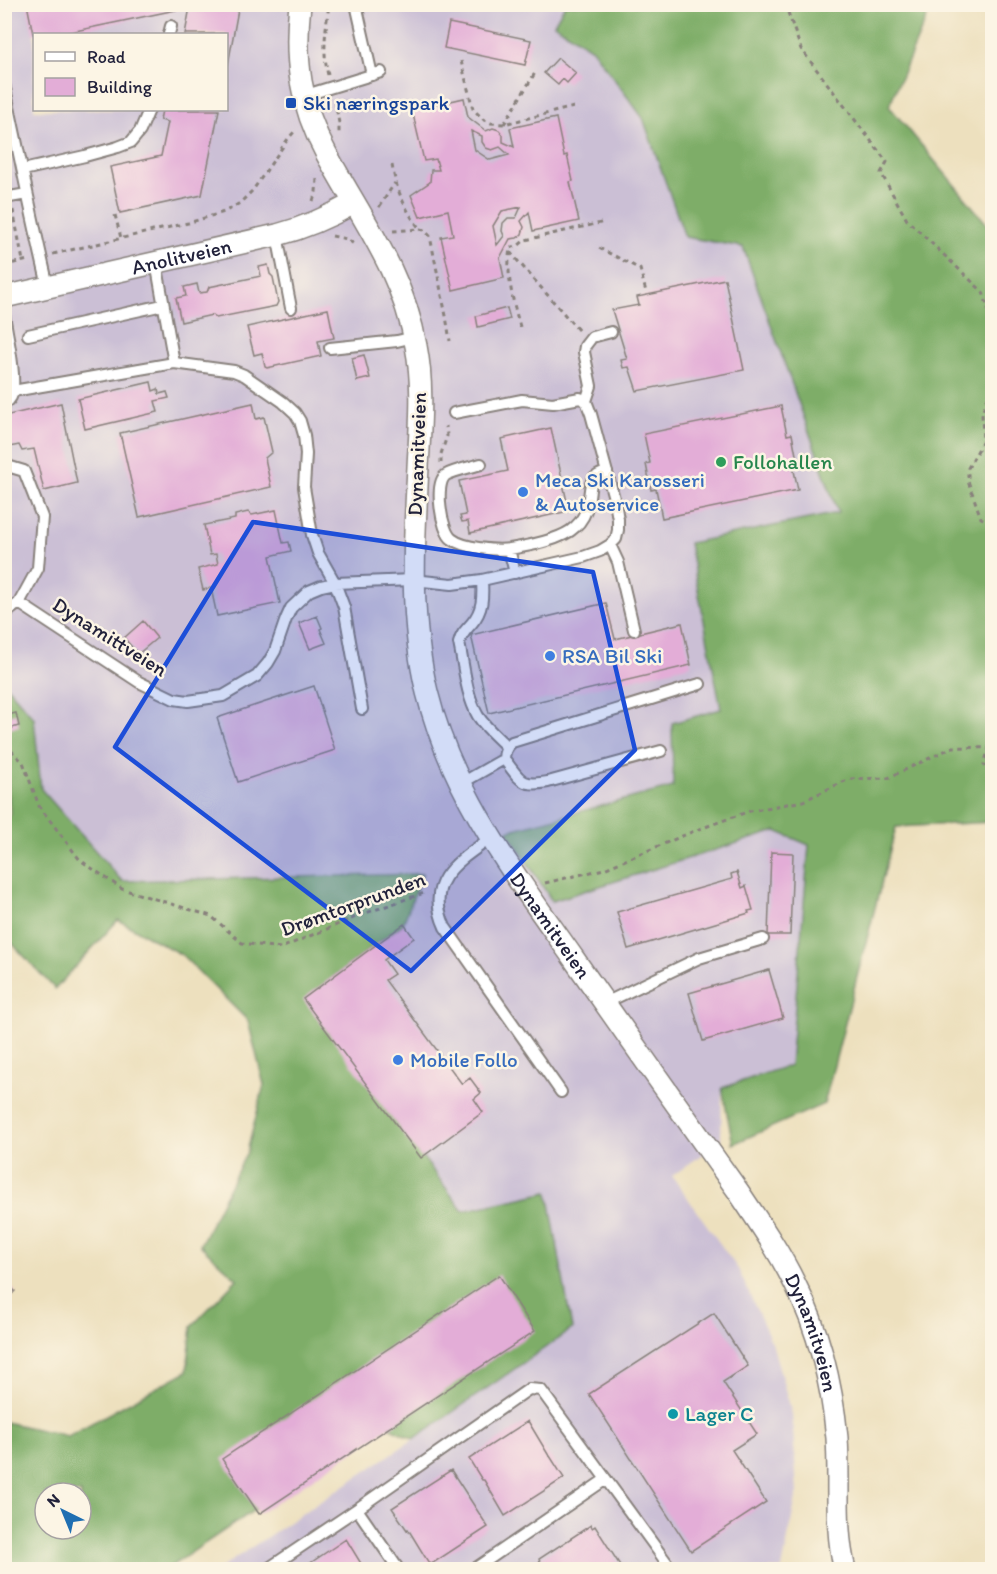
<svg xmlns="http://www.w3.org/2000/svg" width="997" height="1574" font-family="Itim,sans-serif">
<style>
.industrial{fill:#cbbfd5;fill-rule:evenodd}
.forest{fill:#7ead67;stroke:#506851;stroke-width:1.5;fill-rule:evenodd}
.building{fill:#e3add7;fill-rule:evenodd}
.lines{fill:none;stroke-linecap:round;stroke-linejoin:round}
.lane-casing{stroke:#88817c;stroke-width:14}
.street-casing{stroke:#88817c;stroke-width:24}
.path{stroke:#88817c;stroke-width:3;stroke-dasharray:4.5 4.5;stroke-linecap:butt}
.lane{stroke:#fff;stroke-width:10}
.street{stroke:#fff;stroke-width:21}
.marked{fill:#1d4ed8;fill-opacity:0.2;stroke:#1d4ed8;stroke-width:4.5;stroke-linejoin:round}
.transit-dot{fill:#1a4fb4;stroke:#fcf5e5;stroke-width:2}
.leisure-dot{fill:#2e9e5b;stroke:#fcf5e5;stroke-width:2}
.shop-dot{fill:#3f7fe0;stroke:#fcf5e5;stroke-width:2}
.culture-dot{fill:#0f9aa8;stroke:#fcf5e5;stroke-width:2}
.labels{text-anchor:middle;stroke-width:5;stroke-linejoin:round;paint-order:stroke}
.transit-label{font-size:21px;fill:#164399;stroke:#fcf5e5;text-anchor:start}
.street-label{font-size:21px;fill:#22223b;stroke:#fcf5e5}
.leisure-label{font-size:21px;fill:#27864d;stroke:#fcf5e5;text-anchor:start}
.shop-label{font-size:21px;fill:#366cbe;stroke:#fcf5e5;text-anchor:start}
.culture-label{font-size:21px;fill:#0d838f;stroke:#fcf5e5;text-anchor:start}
</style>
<rect width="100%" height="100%" fill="#fcf5e5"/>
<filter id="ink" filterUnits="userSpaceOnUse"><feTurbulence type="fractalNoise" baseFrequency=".0167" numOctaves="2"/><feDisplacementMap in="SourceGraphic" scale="12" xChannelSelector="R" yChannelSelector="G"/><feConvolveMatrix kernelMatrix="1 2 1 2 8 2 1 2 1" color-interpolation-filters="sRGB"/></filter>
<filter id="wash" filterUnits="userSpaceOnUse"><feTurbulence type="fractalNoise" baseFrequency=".008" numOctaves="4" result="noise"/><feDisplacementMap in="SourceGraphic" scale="24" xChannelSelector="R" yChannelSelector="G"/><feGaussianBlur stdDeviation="1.35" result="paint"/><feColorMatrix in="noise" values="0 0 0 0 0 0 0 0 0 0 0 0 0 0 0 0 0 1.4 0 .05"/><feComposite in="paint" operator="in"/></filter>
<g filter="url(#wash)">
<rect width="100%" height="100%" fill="#ede0be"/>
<path class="industrial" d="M4,5h561l-11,19 38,25 51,69 42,119 58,10 95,266 -149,31 32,165 -49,14 1,64 -166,44 45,70 224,-70 33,14 -19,220 -68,23 -1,53 -49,35 66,93 34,74 20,71 5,78 -15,77h-563l195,-130 158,-110 -109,-118 -159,-212 -132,-119 -50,1 -81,-92 -7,-71 -30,-35zM34,34h192v76h-192z"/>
<path class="forest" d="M565,5h367l-43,101 103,124v592l-96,5 -72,277 -91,40 -11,-56 68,-23 19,-220 -33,-14 -224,70 -45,-70 166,-44 -1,-64 49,-14 -32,-166 149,-30 -95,-266 -58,-10 -42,-119 -51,-69 -38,-25z
M4,683l30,35 7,71 81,92 300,-7 -19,50 -98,75 158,212 85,-19 24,137 -158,110 -32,-15 -215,145h-162v-147l63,14 119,-65 5,-45 45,-47 -37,-34 47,-93 17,-67 -16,-64 -66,-66 -64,-35 -63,69 -50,-53v-113l5,-9 -4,-52 -2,-2zM45,1493h36v36h-36z"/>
<g id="blocks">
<path class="building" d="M27,4h212l-11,61 -2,-31h-41l5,-27 -129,27h-28z
M449,23l82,17 -6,25 -81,-17z
M558,58l18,15 -9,10 -4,-4 -5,6 -14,-12z
M464,98l4,19 18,14 7,-3 6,2 4,5v7l11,5 -4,-19 46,-10 8,38 3,-1 6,26 -3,1 9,39 -46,10 -4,-19 -8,9 3,6 -2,7 -5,4 -7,1 -10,19 4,20 -51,12 -12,-53 12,-2 -5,-25 -28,7 -9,-22 19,-13 1,-12h8l-3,-11 -12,2 -12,-51zM471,131l11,5v6l4,6 6,2 8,-3 9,8 -19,5 -15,-10zM521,207l-5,11h-8l-5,5 -1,8 2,5 -7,9 -4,-19 9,-15z
M162,110h57l-17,85 -82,18 -10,-46 51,-11 7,-34 -8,-2z
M268,265l2,9 3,3 5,25 -2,4 -60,12 -4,-3 -31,7 -5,-24 10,-2 -2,-9 13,-3 2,9 8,-1 2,-5 52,-11 -2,-9z
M725,279l19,91 -107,21 -8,-24 -6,1 -2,-8 6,-1 -15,-49 27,-5 -2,-8z
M507,308l3,11 -32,8 -2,-11z
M328,309l6,29 -16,3 3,15 -54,12 -2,-1 -3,-14 -8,2 -7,-28z
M364,355l6,23 -13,3 -5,-23z
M151,382l2,9 5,-2 1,5 8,-2 2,6 -14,3 3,11 -73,17 -7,-30z
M61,403l16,80 -33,8 -10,-42 -12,2 -3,-6 -15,3v-32z
M253,403l3,16 8,-2 8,35 -7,6 6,29 -132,30 -19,-84z
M781,406l6,29 5,-1 5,26 -5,1 6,29 -136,28 -6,-29 -5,1 -5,-26 4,-1 -6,-29z
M551,428l18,83 -99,22 -2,-12 -6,1 -2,-6 6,-1 -7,-34 49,-10 -7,-32z
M276,510l7,33 6,-1 2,9 -21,5 10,47 -63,13 -6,-28 -8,2 -5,-21 20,-5 -2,-10 -6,1 -6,-30 31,-6v-4l13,-3 4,3z
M606,603l9,36 67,-16 9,42 -202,48 -18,-78z
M317,616l5,12 -2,1 6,14 -16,6 -11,-26z
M143,621l14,17 -19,16 -14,-16z
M314,686l21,64 -97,32 -21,-64z
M16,713l3,13 -14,4 -1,-14z
M771,852l22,1 -3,82h-22z
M737,872l5,16 4,-2 7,24 -5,1 1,2 -121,36 -11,-37 115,-33 -1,-5z
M404,924l10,14 -30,22 10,14 -9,6 77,104 8,-6 11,15 -7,6 9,13 -62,46 -118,-159z
M769,970l14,48 -80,23 -14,-48z
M499,1275l36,56 -276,183 -37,-55z
M4,1281l11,10 -11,11z
M714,1313l34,53 -25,16 34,52 -25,16 34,52 -75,49 -102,-157z
M528,1421l21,35h1l14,22 -59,38 -21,-36h-2l-13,-21z
M451,1470l37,57 -58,38 -22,-36 -1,1 -15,-22z
M591,1525l1,3 3,-2 28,44h-82l-3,-6 2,-2 -1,-3z
M346,1539l19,31h-65z"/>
</g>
</g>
<g filter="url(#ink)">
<use href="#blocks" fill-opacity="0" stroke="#88817c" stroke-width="1.5"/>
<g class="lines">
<defs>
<path id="lane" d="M356,4l16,71
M169,34l2,-8
M4,84c15,68 28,135 44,202
M303,96l78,-24
M23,170l62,-14 33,-9 13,-5 9,-11 9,-21
M4,198l23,-4
M277,235l14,73
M156,262l18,101 60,8 10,4 39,27 12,11 5,8 4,14 2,19 -2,33 8,48 6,18 17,30 9,24 18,102
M4,315c3,18 14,68 7,82 -2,4 -4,5 -7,7
M28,335l135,-30
M330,348l67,-7 17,-4
M13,391l161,-28
M586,401l5,-15 -7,-34 1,-6 7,-9 19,-5
M481,464c-9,3 -26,6 -35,11 -12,8 -5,56 6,64 11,9 44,12 58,10 18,-3 52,-9 65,-22 7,-6 11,-14 13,-24 4,-16 -2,-26 19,-31
M4,465l20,6 18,46 -4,51 -19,35 120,79 35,17 14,2 35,-5 34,-20 11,-13 7,-12 11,-32 5,-11 18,-17 12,-5 14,-3 78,-3 39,4 30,-4 101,-23 17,-6 10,-6 6,-6 2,-9v-11l-3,-17 -24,-88 -5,-13 -6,-3 -27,5 -31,-3 -68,13
M610,545l8,17 16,68
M509,549l6,24
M482,580c1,17 1,30 -10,43 -6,7 -11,11 -13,20 5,23 7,52 19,73 8,12 19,21 29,31
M4,614l15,-11
M504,759c17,21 16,28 44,23l113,-31
M460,784l44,-25c0,-7 2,-12 8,-17l188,-58
M491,838c-34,24 -67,43 -46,89l116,165
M605,1003l94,-45 64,-19
M357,1509l42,61
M266,1570l91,-61 172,-120 12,1 131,180
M473,1570l133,-91"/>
<g id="street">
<path id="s1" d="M300,4c-6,55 0,101 26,149 35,65 77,119 90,193 8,40 4,81 2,121 -4,76 -9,151 9,225 25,102 88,183 147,267 54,78 109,155 164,232 20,30 41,60 57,93 24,47 37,101 42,154 3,44 -3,88 8,132"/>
<path id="s2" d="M4,297l273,-62c27,-7 52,-18 77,-32"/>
</g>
</defs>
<use href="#lane" class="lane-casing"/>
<use href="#street" class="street-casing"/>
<path class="path" d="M785,4l16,45 86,113 -6,11 26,47 76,72 4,13 4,16 -4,28 4,39 -9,25 1,28 -15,27v13l13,37 11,5
M461,61l12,48 11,11 7,3 13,1 74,-18
M328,75c-6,-24 -2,-47 1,-71
M335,101l4,22v10
M504,124l31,-51
M392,165c4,24 13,45 28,64
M4,172l3,11
M313,201l3,-9 1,-13
M379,207c6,-8 10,-16 16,-24
M13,210l10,51
M115,215l6,23
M393,231l27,-2 4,1 6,6 16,80 4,25
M332,236l15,3 7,5
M599,248l41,21 6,23
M510,252l69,79
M53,254l135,-31 36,-11 16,-9 13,-13 35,-51 6,-7
M4,265l25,-5
M520,327c-7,-25 -14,-52 -10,-79l9,-3 6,-5 80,-18
M441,463v-9l6,-18 -1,-10
M4,744l19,18 16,44 41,54 42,29 89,27 31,27 39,5 82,-34 61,-21
M545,883l59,-14 90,-38 56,-20 53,-10 46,-22 39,-1 65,-31 36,1 -5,17 8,2"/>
<use href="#lane" class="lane"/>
<use href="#street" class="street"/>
</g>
</g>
<path class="marked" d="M253,522l340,50 42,178 -224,221 -296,-224z"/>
<rect class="transit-dot" x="285" y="97" width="12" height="12" rx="3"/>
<circle class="leisure-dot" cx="721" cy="462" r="6"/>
<g class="shop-dot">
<circle cx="523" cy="492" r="6"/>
<circle cx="550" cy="656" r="6"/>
<circle cx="398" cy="1060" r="6"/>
</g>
<circle class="culture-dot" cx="673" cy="1414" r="6"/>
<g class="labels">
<g class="transit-label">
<text x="303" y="110">Ski næringspark</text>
</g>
<g class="street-label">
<text dy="7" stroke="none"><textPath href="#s2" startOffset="182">Anolitveien</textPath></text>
<text transform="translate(417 454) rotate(-88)" y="7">Dynamitveien</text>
<text transform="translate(110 637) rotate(32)" y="7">Dynamittveien</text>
<text transform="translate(353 904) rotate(-20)" y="7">Drømtorprunden</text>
<text dy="7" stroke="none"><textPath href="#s1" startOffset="981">Dynamitveien</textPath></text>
<text dy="7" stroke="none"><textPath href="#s1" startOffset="1467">Dynamitveien</textPath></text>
</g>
<g class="leisure-label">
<text x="733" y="469">Follohallen</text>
</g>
<g class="shop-label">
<text x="535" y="487">Meca Ski Karosseri<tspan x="535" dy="24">&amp; Autoservice</tspan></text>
<text x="562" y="663">RSA Bil Ski</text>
<text x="410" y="1067">Mobile Follo</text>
</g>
<g class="culture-label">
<text x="685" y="1421">Lager C</text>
</g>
</g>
<rect width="997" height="1574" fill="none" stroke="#fcf5e5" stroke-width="24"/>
<rect x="33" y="33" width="195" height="78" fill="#fcf5e5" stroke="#a5a1a1" stroke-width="1.5"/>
<rect x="45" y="52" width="30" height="9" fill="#ffffff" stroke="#a5a1a1" stroke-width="1.5"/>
<text x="87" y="63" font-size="18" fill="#22223b">Road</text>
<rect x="45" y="78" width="30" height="18" fill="#e3add7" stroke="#a5a1a1" stroke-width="1.5"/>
<text x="87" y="93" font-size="18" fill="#22223b">Building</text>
<g transform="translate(63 1511) rotate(317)"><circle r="28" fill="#fcf5e5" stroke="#a5a1a1" stroke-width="1.5"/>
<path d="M0-4.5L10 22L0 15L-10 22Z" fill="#1f6fb2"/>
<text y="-9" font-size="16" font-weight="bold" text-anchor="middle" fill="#22223b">N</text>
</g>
</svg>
